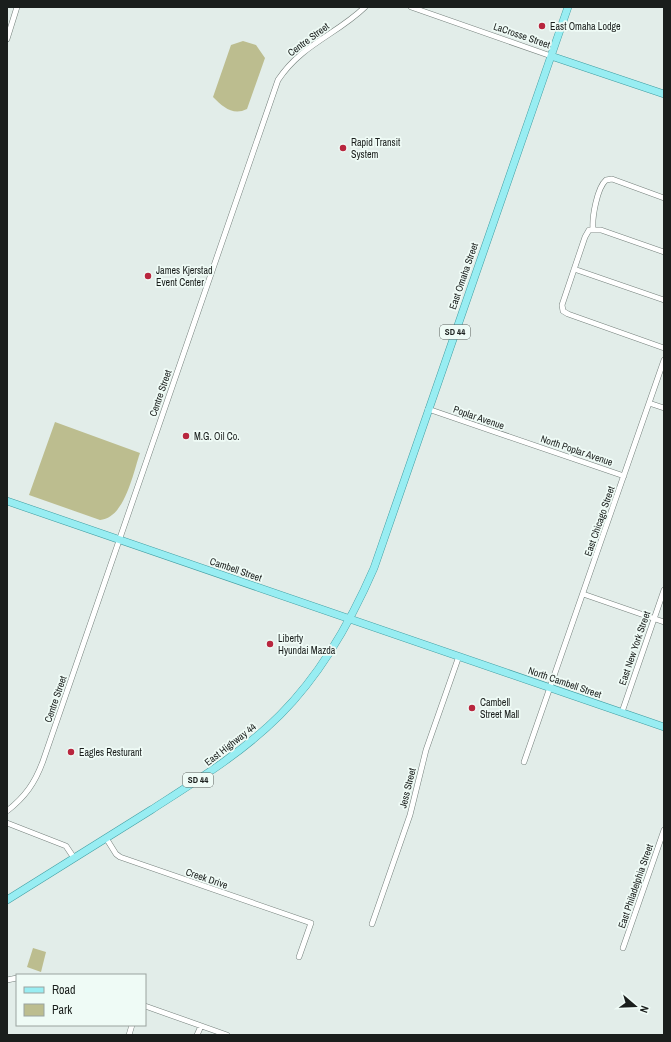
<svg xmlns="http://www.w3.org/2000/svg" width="671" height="1042" font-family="'Archivo Narrow',sans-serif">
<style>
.green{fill:#bcbd8f}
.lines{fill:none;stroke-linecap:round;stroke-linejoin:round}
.minor-casing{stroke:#75807c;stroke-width:6}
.major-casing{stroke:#409da1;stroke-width:8}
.minor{stroke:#fff;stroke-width:5}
.major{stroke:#98edf2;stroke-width:7}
.poi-dot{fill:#b8263e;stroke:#effbf6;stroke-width:1.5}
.labels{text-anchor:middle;stroke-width:3.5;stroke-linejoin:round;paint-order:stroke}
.shield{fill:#effbf6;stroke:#5a605d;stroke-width:1}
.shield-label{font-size:9px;font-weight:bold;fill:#1a1e1c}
.poi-label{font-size:10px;fill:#1a1e1c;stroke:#effbf6;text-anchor:start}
.street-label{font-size:10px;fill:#1a1e1c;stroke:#effbf6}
</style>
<rect width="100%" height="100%" fill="#e2ede9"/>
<path class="green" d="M243,41l13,4 9,13 -18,51c-14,7 -24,-2 -34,-12l18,-52z
M55,422l85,31c-7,20 -15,65 -40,67l-71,-25z
M33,948l13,4 -5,20 -14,-5z"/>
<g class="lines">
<defs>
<path id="minor" d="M411,7l140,49
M7,39l10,-32
M593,229c-1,-12 4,-41 13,-49l6,-1 52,19
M664,252l-63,-22h-12l-4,7 -23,68 1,6 5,3 96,34
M574,269l90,31
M649,403l15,5
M428,409l196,67
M583,594l81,28
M622,712l42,-122
M524,762l140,-402
M7,811c18,-14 28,-28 36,-50l235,-681c24,-36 58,-45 87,-73
M7,823l59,23 8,12
M106,838l10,16 4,3 191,66 -12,34
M372,924l38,-109 16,-65 33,-94
M623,948l41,-118
M7,980l10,-2
M145,1006l82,29
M129,1035l3,-10
M197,1035l4,-9"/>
<path id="major" d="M551,56l113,38
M7,501l657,226
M7,900c48,-30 96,-60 144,-90 45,-29 91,-57 129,-95 42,-42 71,-94 94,-147l194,-561"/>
</defs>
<use href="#minor" class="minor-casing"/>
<use href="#major" class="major-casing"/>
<use href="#minor" class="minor"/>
<use href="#major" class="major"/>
</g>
<g class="poi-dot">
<circle cx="542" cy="26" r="4"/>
<circle cx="343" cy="148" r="4"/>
<circle cx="148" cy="276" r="4"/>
<circle cx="186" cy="436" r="4"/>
<circle cx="270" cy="644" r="4"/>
<circle cx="472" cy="708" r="4"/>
<circle cx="71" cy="752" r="4"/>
</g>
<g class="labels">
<g class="shield">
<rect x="440" y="325" width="30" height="14" rx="3"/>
<rect x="183" y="773" width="30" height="14" rx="3"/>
</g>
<g class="shield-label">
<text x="455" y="335">SD 44</text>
<text x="198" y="783">SD 44</text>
</g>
<g class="poi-label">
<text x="550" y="30">East Omaha Lodge</text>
<text x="351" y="146">Rapid Transit<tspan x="351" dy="12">System</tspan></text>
<text x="156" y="274">James Kjerstad<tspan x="156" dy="12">Event Center</tspan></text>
<text x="194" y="440">M.G. Oil Co.</text>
<text x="278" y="642">Liberty<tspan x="278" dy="12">Hyundai Mazda</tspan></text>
<text x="480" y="706">Cambell<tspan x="480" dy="12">Street Mall</tspan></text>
<text x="79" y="756">Eagles Resturant</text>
</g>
<g class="street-label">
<text transform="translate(522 35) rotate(19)" y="4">LaCrosse Street</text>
<text transform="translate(308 39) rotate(-37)" y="4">Centre Street</text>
<text transform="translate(463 276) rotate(-71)" y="4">East Omaha Street</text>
<text transform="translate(160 393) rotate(-71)" y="4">Centre Street</text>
<text transform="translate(479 417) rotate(19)" y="4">Poplar Avenue</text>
<text transform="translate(577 450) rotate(19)" y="4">North Poplar Avenue</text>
<text transform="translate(599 521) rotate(-71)" y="4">East Chicago Street</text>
<text transform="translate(236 569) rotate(19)" y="4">Cambell Street</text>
<text transform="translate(634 648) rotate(-71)" y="4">East New York Street</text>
<text transform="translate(565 682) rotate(19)" y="4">North Cambell Street</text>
<text transform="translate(55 699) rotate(-71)" y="4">Centre Street</text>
<text transform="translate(230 744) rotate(-38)" y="4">East Highway 44</text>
<text transform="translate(407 788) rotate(-76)" y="4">Jess Street</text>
<text transform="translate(207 878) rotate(19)" y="4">Creek Drive</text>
<text transform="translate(635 886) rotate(-71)" y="4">East Philadelphia Street</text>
</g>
</g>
<rect width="671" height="1042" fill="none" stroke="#1a1e1c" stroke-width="16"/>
<rect x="16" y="974" width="130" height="52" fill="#effbf6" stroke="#9aa39f"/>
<rect x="24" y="987" width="20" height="6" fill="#98edf2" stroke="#9aa39f"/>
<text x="52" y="994" font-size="12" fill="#1a1e1c">Road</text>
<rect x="24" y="1004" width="20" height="12" fill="#bcbd8f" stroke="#9aa39f"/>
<text x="52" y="1014" font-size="12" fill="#1a1e1c">Park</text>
<g transform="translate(635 1006) rotate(109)" stroke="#effbf6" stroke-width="3" paint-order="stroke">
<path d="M0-3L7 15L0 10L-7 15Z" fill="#1a1e1c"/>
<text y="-6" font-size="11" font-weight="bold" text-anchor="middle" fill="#1a1e1c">N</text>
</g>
</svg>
